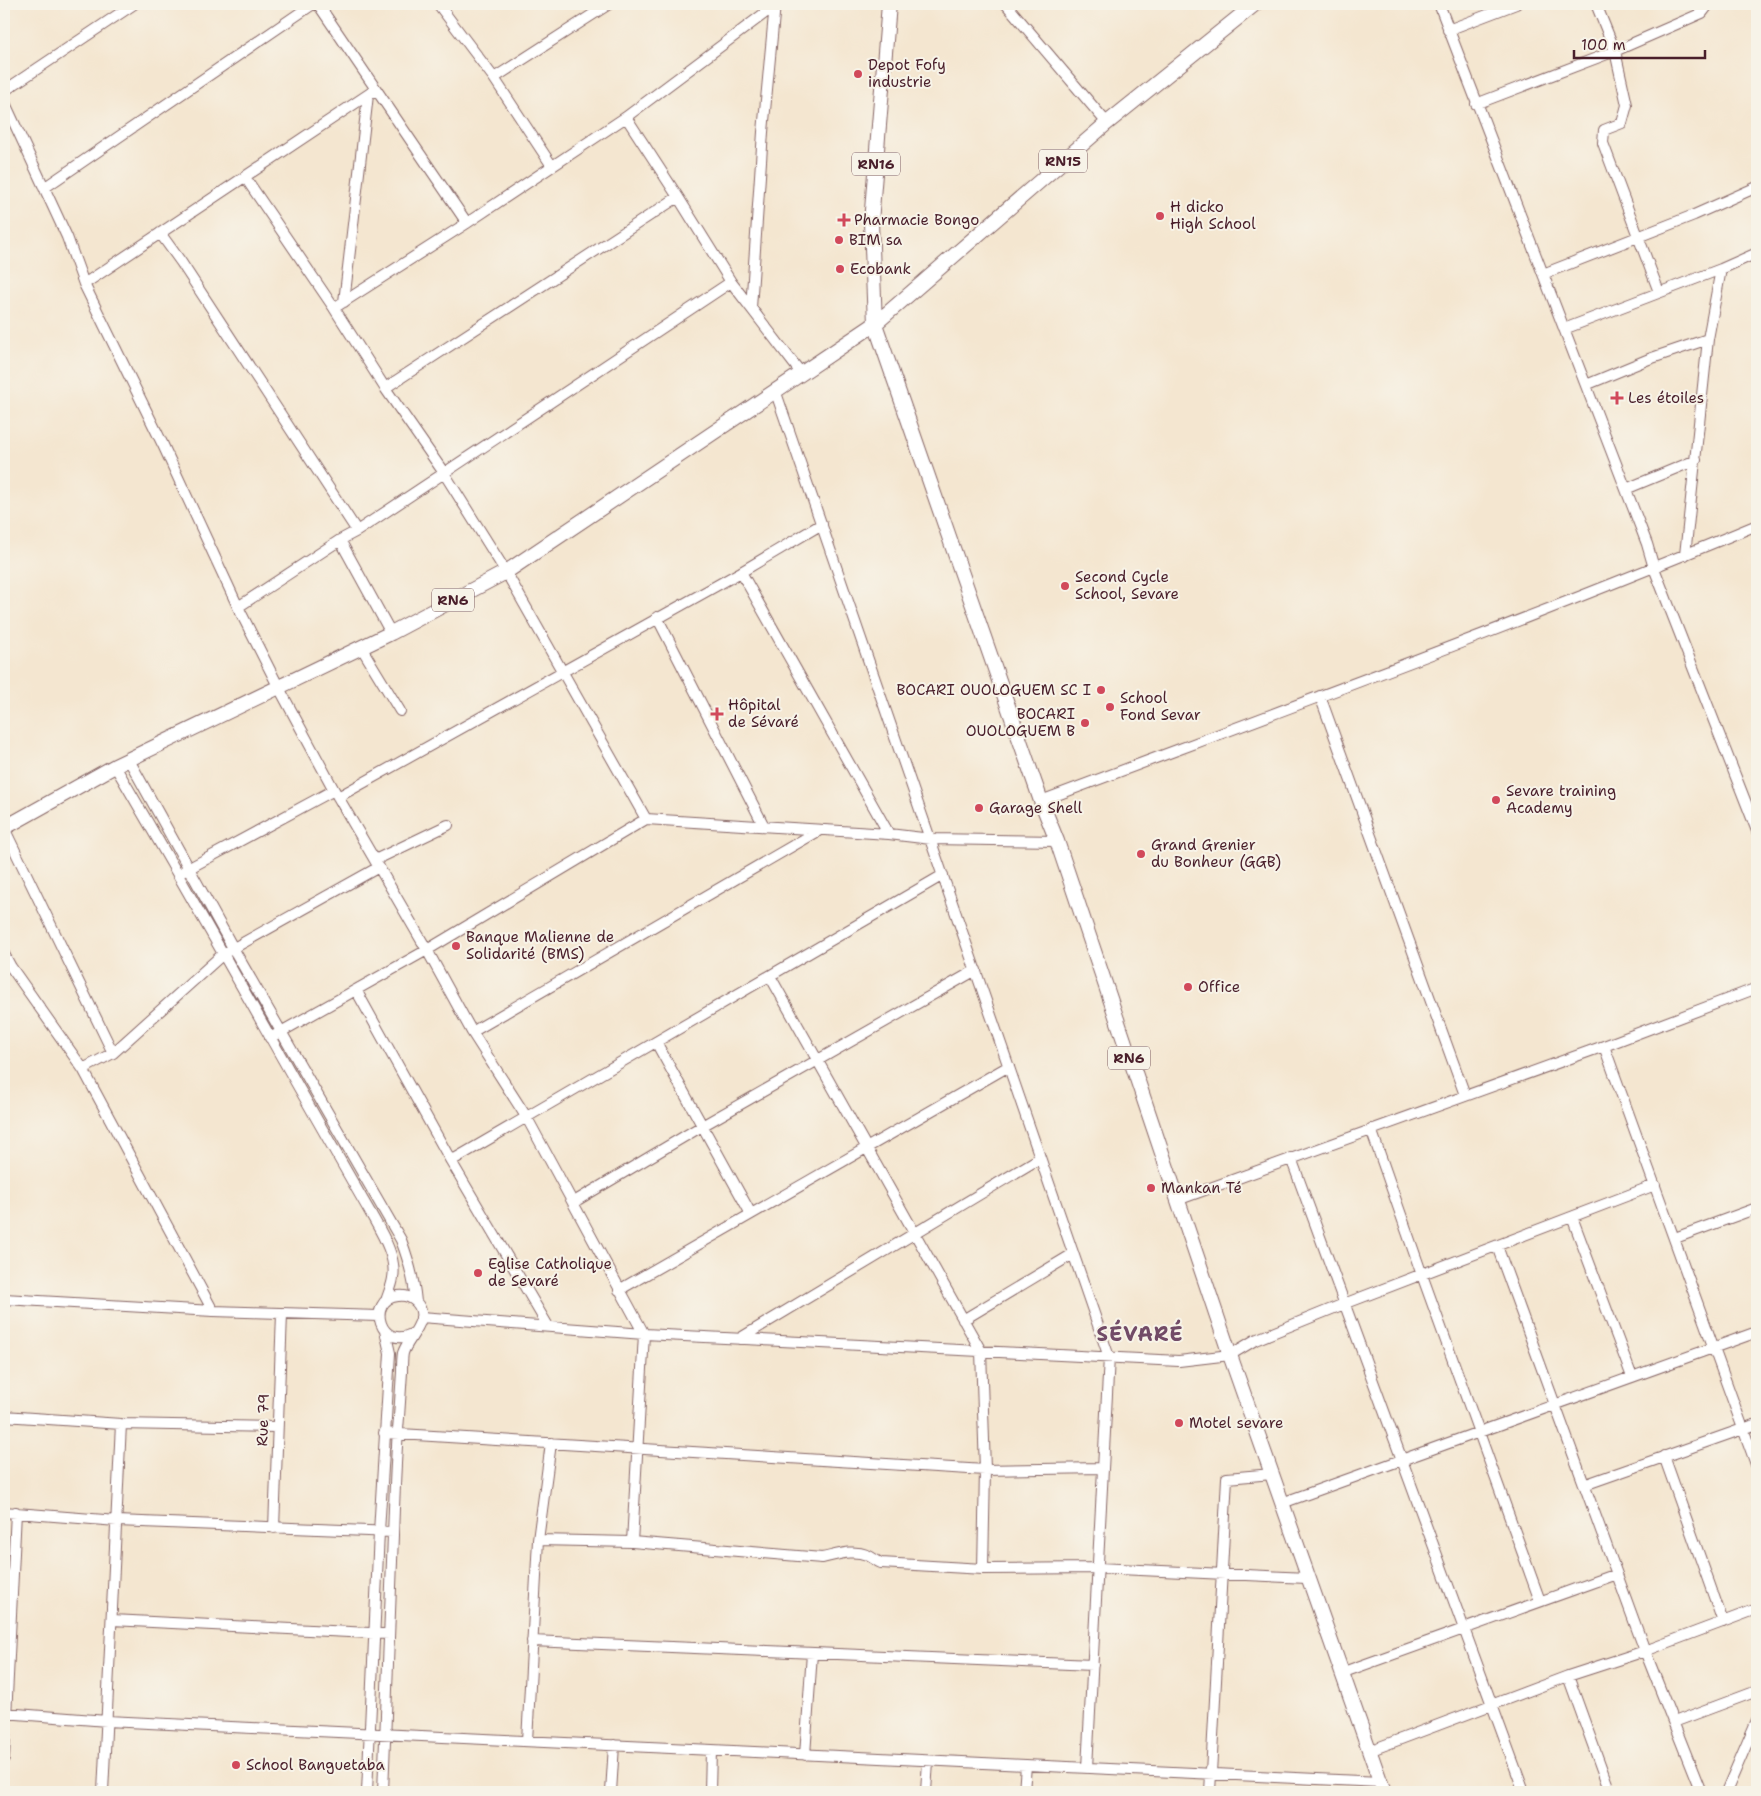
<svg xmlns="http://www.w3.org/2000/svg" width="1761" height="1796" font-family="'Shantell Sans',sans-serif">
<style>
.lines{fill:none;stroke-linecap:round;stroke-linejoin:round}
.minor-casing{stroke:#866565;stroke-width:12}
.major-casing{stroke:#866565;stroke-width:16}
.minor{stroke:#fff;stroke-width:10}
.major{stroke:#fff;stroke-width:14}
.poi-dot{fill:#d1495b;stroke:#f7f3e8;stroke-width:2}
.labels{text-anchor:middle;stroke-width:4;stroke-linejoin:round;paint-order:stroke}
.shield{fill:#f7f3e8;stroke:#7e5f64;stroke-width:1}
.shield-label{font-size:14px;font-weight:bold;fill:#4a1f2b}
.poi-label{font-size:15px;fill:#4a1f2b;stroke:#f7f3e8;text-anchor:start}
.street-label{font-size:15px;fill:#4a1f2b;stroke:#f7f3e8}
.district-label{font-size:20px;font-weight:bold;letter-spacing:1px;fill:#724b67;stroke:#f7f3e8}
</style>
<rect width="100%" height="100%" fill="#f7f3e8"/>
<filter id="ink" filterUnits="userSpaceOnUse"><feTurbulence type="fractalNoise" baseFrequency=".02" numOctaves="2"/><feDisplacementMap in="SourceGraphic" scale="10" xChannelSelector="R" yChannelSelector="G"/><feConvolveMatrix kernelMatrix="1 2 1 2 8 2 1 2 1" color-interpolation-filters="sRGB"/></filter>
<filter id="wash" filterUnits="userSpaceOnUse"><feTurbulence type="fractalNoise" baseFrequency=".0096" numOctaves="4" result="noise"/><feDisplacementMap in="SourceGraphic" scale="20" xChannelSelector="R" yChannelSelector="G"/><feGaussianBlur stdDeviation="1.12" result="paint"/><feColorMatrix in="noise" values="0 0 0 0 0 0 0 0 0 0 0 0 0 0 0 0 0 1.4 0 .05"/><feComposite in="paint" operator="in"/></filter>
<g filter="url(#wash)">
<rect width="100%" height="100%" fill="#f4e6d0"/>
</g>
<g filter="url(#ink)">
<g class="lines">
<defs>
<path id="minor" d="M318,4l149,219
M438,4l56,74 58,88
M1006,4l101,119
M1439,4l208,540 7,24 103,263
M1596,4l19,47 12,54 -5,18 -18,7 -1,13 56,149
M1448,30l68,-26
M494,78l115,-74
M4,91l130,-87
M4,101l63,136 17,47 79,161 75,162 40,79 56,104 93,160 45,82 55,86 117,216 -12,208
M1476,104l139,-53 87,-38 7,-9
M626,117l52,80 53,85 70,91
M245,177l89,131 51,80 59,85 62,99 140,247
M44,188l269,-184
M160,233l21,29 176,269
M1543,274l151,-59 63,-28
M84,284l291,-194
M344,302l24,-207
M334,308l133,-85 159,-106 151,-113
M751,308l12,-176 12,-128
M1564,329l157,-60 36,-16
M1586,385l63,-26 59,-20
M385,388l293,-191
M775,390l334,967 -22,411
M1626,489l70,-29
M340,540l51,93
M1685,555l23,-216 13,-70
M741,572l148,262
M238,607l102,-67 17,-9 374,-249
M657,617l107,209
M361,647l39,64
M1320,696l145,399
M129,760l104,188 168,292c8,21 13,39 15,62
M115,766c87,148 170,299 256,448 10,18 26,43 22,64 -1,8 -5,16 -7,23
M338,797l403,-225 81,-48
M1041,801c239,-90 480,-178 716,-276
M4,828l109,225
M375,860l73,-35
M184,871l150,-81
M4,954l7,13 72,102 130,242
M770,976l211,375 4,119 -2,99
M356,990l95,171 97,165
M472,1032l348,-202
M270,1038l157,-88 219,-131 243,15 42,5 126,2
M656,1042l95,172
M1604,1046l153,421
M83,1069l30,-16 110,-99 156,-87
M1371,1129l51,146 118,326
M1291,1158l233,634
M451,1161l492,-286
M1177,1200l427,-154 153,-58
M574,1202l128,-76 274,-156
M1572,1217l60,160
M1675,1238l82,-30
M1497,1246l148,405 56,141
M619,1290l390,-224
M4,1299l209,12 166,5
M421,1317l223,17 535,27 51,-6 25,-15 89,-36 311,-119
M963,1320l110,-66
M739,1339l301,-181
M4,1416l117,8 156,3
M384,1433l601,37 118,-2
M1664,1456l59,166
M1584,1485l173,-61
M1282,1503l475,-171
M4,1512l113,9 276,11
M274,1528l8,-214
M538,1540l94,2 190,16c15,-3 30,-9 45,-3 5,2 9,6 14,8l102,6 115,-1 209,10
M112,1620l277,14
M532,1641l561,24
M1341,1673l276,-99
M1568,1676l42,116
M4,1713l103,8 1273,61
M1674,1722l83,-31
M527,1741l11,-201 13,-97
M1369,1751l199,-75 77,-25 112,-42
M805,1755l7,-102
M4,1758l12,-246
M103,1792l18,-368
M367,1792l12,-260 11,-179 -5,-22
M383,1792c3,-77 6,-154 9,-231 2,-48 3,-96 7,-144 1,-15 2,-30 3,-45 0,-6 0,-14 1,-19 5,-16 29,-34 13,-51 -5,-5 -12,-7 -18,-6 -33,3 -18,58 17,36
M611,1792l3,-47
M710,1792l1,-42
M926,1792l2,-31
M1024,1792l2,-27
M1210,1792l17,-314 45,-4
M1726,1792l31,-72"/>
<path id="major" d="M889,4l-18,218 4,102 166,477 16,40 173,514 154,437
M4,828l111,-62 276,-133 115,-61 369,-248 232,-201 148,-119"/>
</defs>
<use href="#minor" class="minor-casing"/>
<use href="#major" class="major-casing"/>
<use href="#minor" class="minor"/>
<use href="#major" class="major"/>
</g>
</g>
<g class="poi-dot">
<circle cx="858" cy="74" r="5"/>
<circle cx="1160" cy="216" r="5"/>
<path d="M841.5 212.5h5v5h5v5h-5v5h-5v-5h-5v-5h5z"/>
<circle cx="839" cy="240" r="5"/>
<circle cx="840" cy="269" r="5"/>
<path d="M1614.5 390.5h5v5h5v5h-5v5h-5v-5h-5v-5h5z"/>
<circle cx="1065" cy="586" r="5"/>
<circle cx="1101" cy="690" r="5"/>
<circle cx="1110" cy="707" r="5"/>
<path d="M714.5 706.5h5v5h5v5h-5v5h-5v-5h-5v-5h5z"/>
<circle cx="1085" cy="723" r="5"/>
<circle cx="1496" cy="800" r="5"/>
<circle cx="979" cy="808" r="5"/>
<circle cx="1141" cy="854" r="5"/>
<circle cx="456" cy="946" r="5"/>
<circle cx="1188" cy="987" r="5"/>
<circle cx="1151" cy="1188" r="5"/>
<circle cx="478" cy="1273" r="5"/>
<circle cx="1179" cy="1423" r="5"/>
<circle cx="236" cy="1765" r="5"/>
</g>
<g class="labels">
<g class="shield">
<rect x="1039" y="149.5" width="48" height="23" rx="4"/>
<rect x="852" y="152.5" width="48" height="23" rx="4"/>
<rect x="432" y="588.5" width="42" height="23" rx="4"/>
<rect x="1108" y="1046.5" width="42" height="23" rx="4"/>
</g>
<g class="shield-label">
<text x="1063" y="166">RN15</text>
<text x="876" y="169">RN16</text>
<text x="453" y="605">RN6</text>
<text x="1129" y="1063">RN6</text>
</g>
<g class="poi-label">
<text x="868" y="70">Depot Fofy<tspan x="868" dy="17">industrie</tspan></text>
<text x="1170" y="212">H dicko<tspan x="1170" dy="17">High School</tspan></text>
<text x="854" y="225">Pharmacie Bongo</text>
<text x="849" y="245">BIM sa</text>
<text x="850" y="274">Ecobank</text>
<text x="1628" y="403">Les étoiles</text>
<text x="1075" y="582">Second Cycle<tspan x="1075" dy="17">School, Sevare</tspan></text>
<text x="1091" y="695" text-anchor="end">BOCARI OUOLOGUEM SC I</text>
<text x="1120" y="703">School<tspan x="1120" dy="17">Fond Sevar</tspan></text>
<text x="728" y="710">Hôpital<tspan x="728" dy="17">de Sévaré</tspan></text>
<text x="1075" y="719" text-anchor="end">BOCARI<tspan x="1075" dy="17">OUOLOGUEM B</tspan></text>
<text x="1506" y="796">Sevare training<tspan x="1506" dy="17">Academy</tspan></text>
<text x="989" y="813">Garage Shell</text>
<text x="1151" y="850">Grand Grenier<tspan x="1151" dy="17">du Bonheur (GGB)</tspan></text>
<text x="466" y="942">Banque Malienne de<tspan x="466" dy="17">Solidarité (BMS)</tspan></text>
<text x="1198" y="992">Office</text>
<text x="1161" y="1193">Mankan Té</text>
<text x="488" y="1269">Eglise Catholique<tspan x="488" dy="17">de Sevaré</tspan></text>
<text x="1189" y="1428">Motel sevare</text>
<text x="246" y="1770">School Banguetaba</text>
</g>
<g class="street-label">
<text transform="translate(263 1420) rotate(-88)" y="5">Rue 79</text>
</g>
<g class="district-label">
<text x="1140" y="1341">SÉVARÉ</text>
</g>
</g>
<rect width="1761" height="1796" fill="none" stroke="#f7f3e8" stroke-width="20"/>
<path d="M1574 50v8h131v-8" fill="none" stroke="#4a1f2b" stroke-width="2.5"/>
<text x="1581" y="50" font-size="15" fill="#4a1f2b" stroke="#f7f3e8" stroke-width="4" paint-order="stroke">100 m</text>
</svg>
